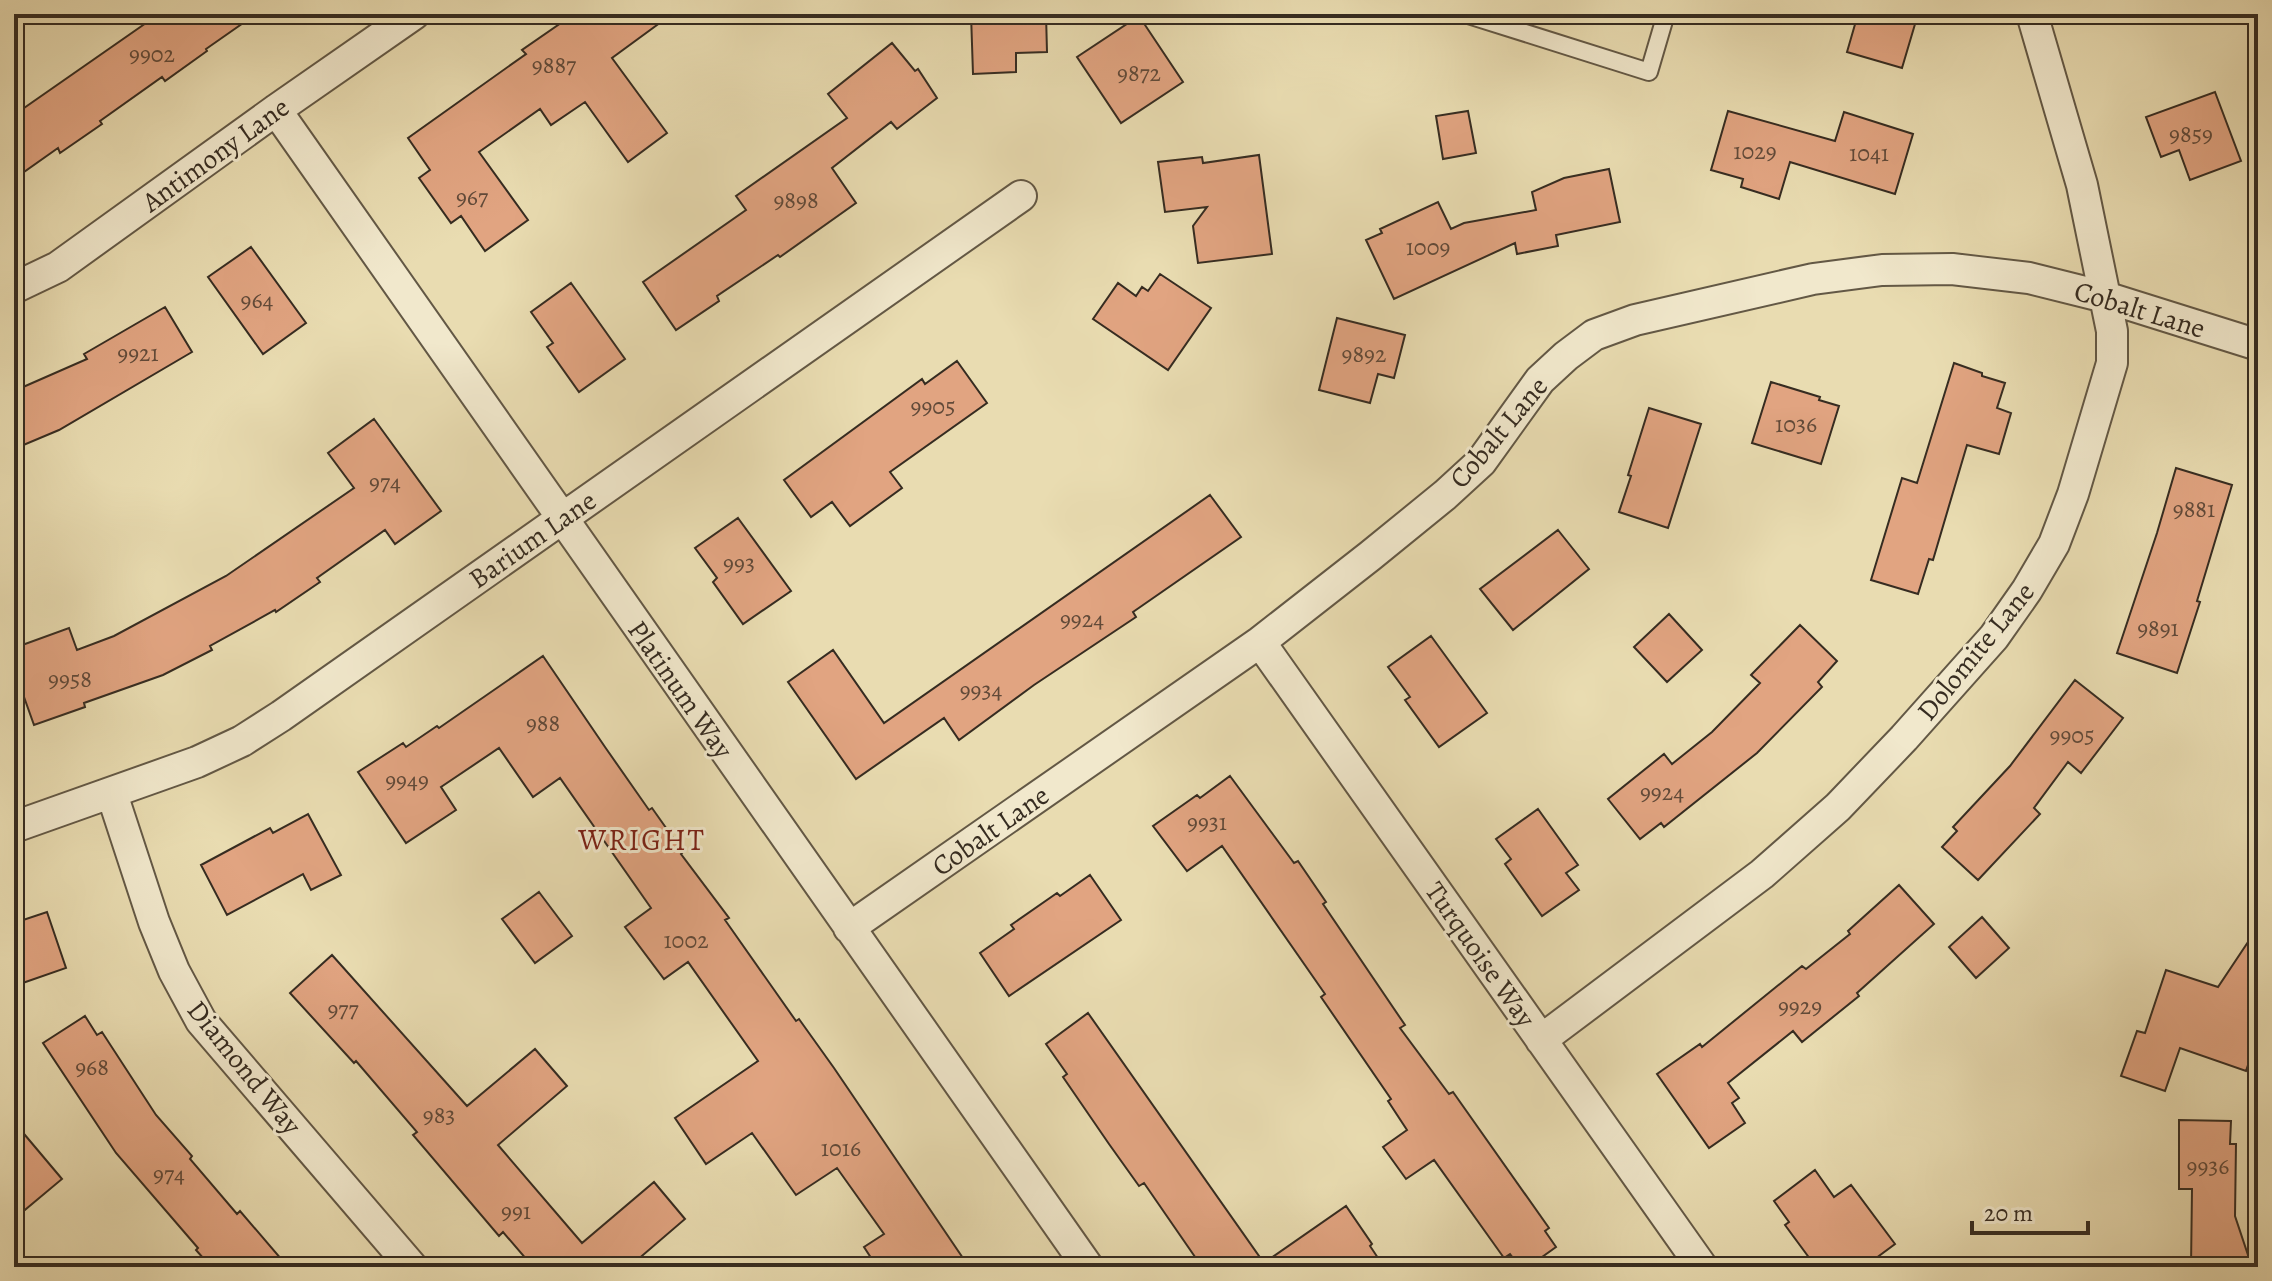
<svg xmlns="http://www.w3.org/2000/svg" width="2272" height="1281" font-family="Alegreya,serif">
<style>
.building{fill:#e1a481;stroke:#362c21;stroke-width:2}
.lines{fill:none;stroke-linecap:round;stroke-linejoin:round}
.service-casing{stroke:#635845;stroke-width:20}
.minor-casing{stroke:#635845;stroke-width:34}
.service{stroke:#f1e8cc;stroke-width:16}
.minor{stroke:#f1e8cc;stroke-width:30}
.labels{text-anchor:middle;stroke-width:6;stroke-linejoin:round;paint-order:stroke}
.number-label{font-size:24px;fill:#614a39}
.street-label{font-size:28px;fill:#362c21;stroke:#f1e8cc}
.neighbourhood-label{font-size:30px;letter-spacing:2px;fill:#7a1f14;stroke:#f1e8cc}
</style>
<rect width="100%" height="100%" fill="#e9dcb1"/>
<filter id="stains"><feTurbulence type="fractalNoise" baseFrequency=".0025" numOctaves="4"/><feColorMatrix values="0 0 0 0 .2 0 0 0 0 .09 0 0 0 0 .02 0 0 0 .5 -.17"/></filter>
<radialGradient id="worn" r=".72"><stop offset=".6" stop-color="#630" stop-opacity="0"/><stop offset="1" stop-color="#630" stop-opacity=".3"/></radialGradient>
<path class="building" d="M159,14h97l-50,35 1,2 -42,30 -3,-4 -62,44 2,3 -42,29 -2,-5 -44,31v-64z
M574,14h98l-60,44 55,75 -39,29 -43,-60 -34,23 -11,-16 -61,43 49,68 -43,31 -24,-35 -10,7 -32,-45 11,-8 -22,-32 118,-84 -4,-4z
M971,14h75l1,38 -31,1v19l-43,2z
M1858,14h60l-16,54 -55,-16z
M1139,16l44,66 -62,41 -44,-66z
M892,43l23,28 3,-2 19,29 -40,31 -6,-7 -59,46 24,35 -76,54 -2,-2 -61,41 2,5 -43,29 -33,-48 103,-72 -10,-14 111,-78 -19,-24z
M2215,92l26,69 -51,19 -11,-30 -18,7 -15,-40z
M1468,111l8,42 -33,6 -7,-43z
M1728,111l107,30 9,-29 69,22 -18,60 -105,-32 -11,37 -38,-12 2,-8 -32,-9z
M1259,155l13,99 -74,9 -5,-37 14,-19 -42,5 -7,-50 44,-5 1,6z
M1609,169l11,53 -64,13 2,11 -41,8 -2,-11 -121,56 -28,-59 16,-7 -2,-4 58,-27 13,27 13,-6 72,-13 -4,-18 32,-14z
M251,247l55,76 -43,31 -55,-77z
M1160,274l51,34 -43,62 -75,-51 25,-36 18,13 6,-9 6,4z
M571,283l54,76 -46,33 -32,-45 6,-4 -22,-31z
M165,307l27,45 -133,78 -45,19v-58l73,-32 -3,-5z
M1337,318l68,17 -11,43 -16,-4 -8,29 -51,-13z
M957,361l30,42 -97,69 12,16 -52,38 -18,-24 -21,15 -27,-37 138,-101 3,5z
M1954,363l28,10v3l23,7 -8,25 14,5 -12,41 -32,-9 -34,115 -4,-1 -11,35 -47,-14 31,-102 15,5z
M1771,382l49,15 -1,3 20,6 -18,58 -69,-21z
M1649,408l52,16 -33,104 -49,-16 12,-36 -3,-1z
M374,419l67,92 -46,33 -10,-14 -68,48 3,4 -44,30 -1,-2 -65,36 2,4 -49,25 -79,28 1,4 -51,18 -20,-56v-21l55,-20 8,22 37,-14 112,-60 128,-88 -26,-35z
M2176,468l56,17 -35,116 3,1 -23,71 -60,-20 40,-120z
M1210,495l31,42 -108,75 3,5 -102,68 -75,55 -15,-22 -88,61 -68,-97 45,-32 51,73z
M738,518l53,73 -48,33 -30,-42 4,-4 -22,-30z
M1558,530l31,39 -76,61 -33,-41z
M1669,614l33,36 -35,32 -33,-35z
M1800,625l37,36 -19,21 4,5 -65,66 -93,74 -3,-4 -21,16 -32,-40 56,-45 8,10 40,-32 48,-49 -9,-8z
M1431,636l56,77 -48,34 -34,-47 5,-3 -22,-30z
M543,656l62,91 44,63 3,-2 31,44 -2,2 48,64 -4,2 71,101 3,-2 35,49 135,199h-92l-13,-20 20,-13 -47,-66 -41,27 -44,-62 -46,31 -31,-46 83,-57 -70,-99 -24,17 -39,-52 26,-19 -91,-130 -27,19 -34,-49 -58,39 15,23 -50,33 -48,-71 45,-29 3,4 31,-21 2,2z
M2075,680l48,38 -42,55 -13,-11 -34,46 6,6 -62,66 -36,-33 15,-16 -4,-4 57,-61z
M1230,776l64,87 4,-2 28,41 -3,2 82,121 -5,3 49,66 4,-2 96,136 -4,3 11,16 -28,20h-8l-10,-13 -6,4 -70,-98 -28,19 -23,-32 24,-17 -19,-29 3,-2 -70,-102 4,-3 -103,-148 -35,25 -34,-45 44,-31 3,3z
M1538,809l40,56 -12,8 13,17 -37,26 -37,-52 6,-5 -15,-20z
M308,814l33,61 -30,15 -8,-16 -76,41 -26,-50 69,-37 3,5z
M1090,875l31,45 -112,76 -29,-43 34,-24 -3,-4 46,-32 3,3z
M1899,885l35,39 -77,69 2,3 -57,46 -9,-11 -65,52 11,15 -7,5 13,20 -36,25 -52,-74 43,-30 2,3 100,-81 4,3 44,-35 -2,-3z
M539,892l33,44 -37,27 -33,-44z
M47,912l19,56 -52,18v-63z
M1982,917l27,31 -33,30 -27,-31z
M2258,927v108l-12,36 -66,-23 -15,43 -44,-15 16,-45 8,2 21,-63 52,17z
M332,955l135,151 68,-57 32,37 -69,59 84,98 72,-61 31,37 -56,48h-96l-30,-35 -4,4 -86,-101 4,-3 -61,-71 -2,2 -64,-70z
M1088,1013l176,250 82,-57 26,38 -2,2 14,21h-182l-58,-84 -5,3 -30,-42 -46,-67 4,-3 -21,-30z
M85,1016l12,19 5,-3 54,83 36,41 -2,3 47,55 3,-3 48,56h-77l-15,-17 2,-2 -82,-95 -73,-110z
M2179,1120l52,1 -1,23h6l-1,72 17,51h-61l1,-78h-13z
M14,1122l48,57 -48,40z
M1815,1170l19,27 17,-12 44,59 -31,23h-48l-31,-42 4,-3 -15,-21z"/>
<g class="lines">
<defs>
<path id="service" d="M1465,14l184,58 17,-58"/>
<path id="minor" d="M276,110l812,1157
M14,288l44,-21 218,-157 138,-96
M1260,642l442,625
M112,794l42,128 20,49 27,50 211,246
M14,827l183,-65 45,-21 39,-25 740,-520
M849,928l411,-286 110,-86 75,-61 36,-33 59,-82 26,-24 28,-21 41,-15 178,-41 69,-9 70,-1 77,9 76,19 153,48
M1541,1040l221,-166 76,-67 66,-69 90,-101 33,-47 27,-46 19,-50 39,-131v-32l-30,-146 -50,-171"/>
</defs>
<use href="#service" class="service-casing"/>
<use href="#minor" class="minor-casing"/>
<use href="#service" class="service"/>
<use href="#minor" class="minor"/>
</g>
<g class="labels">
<g class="number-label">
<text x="152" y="62">9902</text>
<text x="554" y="73">9887</text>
<text x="1139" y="81">9872</text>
<text x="2191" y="142">9859</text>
<text x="1755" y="159">1029</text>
<text x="1869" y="161">1041</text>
<text x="472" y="205">967</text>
<text x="796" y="208">9898</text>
<text x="1428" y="255">1009</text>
<text x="257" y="308">964</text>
<text x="138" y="361">9921</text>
<text x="1364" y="362">9892</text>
<text x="933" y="414">9905</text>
<text x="1796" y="432">1036</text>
<text x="385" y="490">974</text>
<text x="2194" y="517">9881</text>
<text x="739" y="571">993</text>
<text x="1082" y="627">9924</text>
<text x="2158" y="636">9891</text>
<text x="70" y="687">9958</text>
<text x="981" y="698">9934</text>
<text x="543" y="731">988</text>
<text x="2072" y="743">9905</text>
<text x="407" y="788">9949</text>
<text x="1662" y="800">9924</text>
<text x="1207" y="830">9931</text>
<text x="686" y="948">1002</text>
<text x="1800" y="1014">9929</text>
<text x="343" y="1017">977</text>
<text x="92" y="1075">968</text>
<text x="439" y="1123">983</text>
<text x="841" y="1156">1016</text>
<text x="2208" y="1174">9936</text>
<text x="169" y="1182">974</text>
<text x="516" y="1219">991</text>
</g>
<g class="street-label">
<text transform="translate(215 154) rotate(-36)" y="10">Antimony Lane</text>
<text transform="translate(2140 309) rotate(17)" y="10">Cobalt Lane</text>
<text transform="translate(1498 432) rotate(-50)" y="10">Cobalt Lane</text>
<text transform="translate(532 539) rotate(-35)" y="10">Barium Lane</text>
<text transform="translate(1975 651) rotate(-51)" y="10">Dolomite Lane</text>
<text transform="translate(681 689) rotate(55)" y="10">Platinum Way</text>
<text transform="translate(990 830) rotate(-35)" y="10">Cobalt Lane</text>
<text transform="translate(1481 954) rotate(55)" y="10">Turquoise Way</text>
<text transform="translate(245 1067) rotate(51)" y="10">Diamond Way</text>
</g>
<g class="neighbourhood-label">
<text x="642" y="850">WRIGHT</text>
</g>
</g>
<rect width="2272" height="1281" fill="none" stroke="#e9dcb1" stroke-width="48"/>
<rect x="16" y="16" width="2240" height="1249" fill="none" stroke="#362c21" stroke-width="4"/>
<rect x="24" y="24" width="2224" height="1233" fill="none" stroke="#362c21" stroke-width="2"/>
<path d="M1972 1221v12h116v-12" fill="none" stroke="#362c21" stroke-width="4"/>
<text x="1984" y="1221" font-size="24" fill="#362c21" stroke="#f1e8cc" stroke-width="6" paint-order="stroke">20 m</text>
<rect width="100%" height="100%" filter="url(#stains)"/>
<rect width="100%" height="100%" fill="url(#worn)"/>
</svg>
